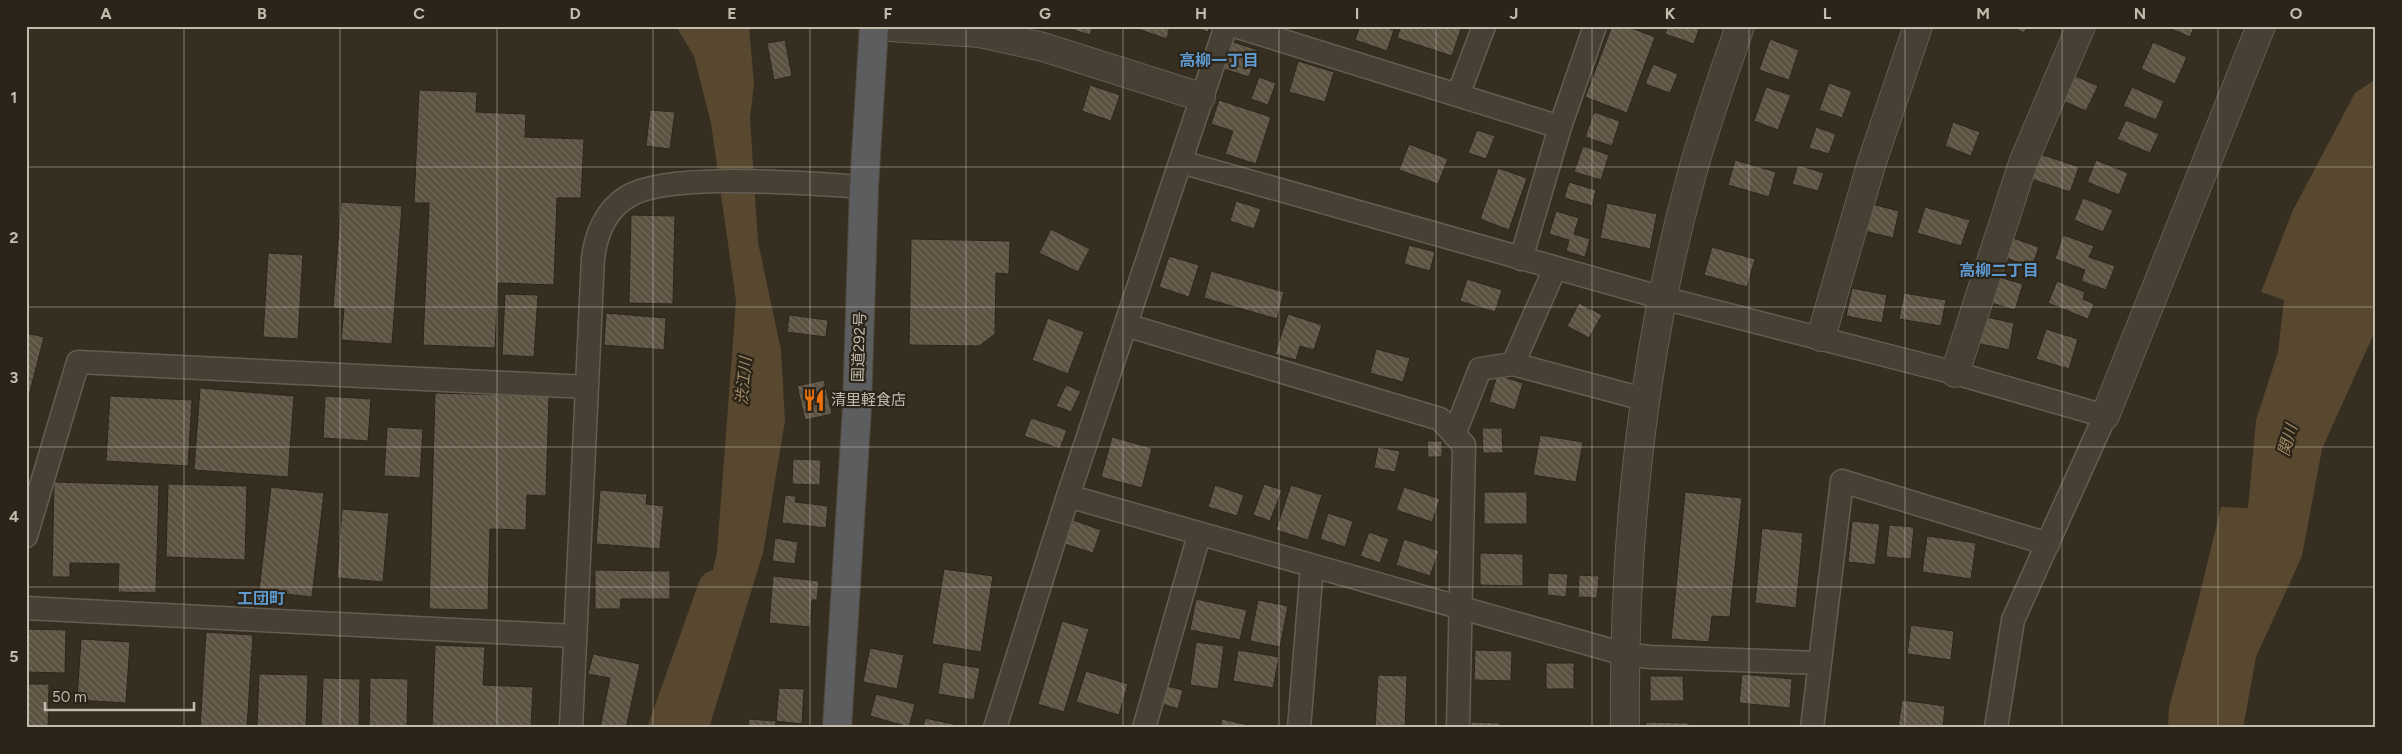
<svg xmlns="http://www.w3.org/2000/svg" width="2402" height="754" font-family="Figtree,'Noto Sans JP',sans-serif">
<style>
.water{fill:#57482f}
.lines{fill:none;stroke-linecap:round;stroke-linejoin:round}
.river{stroke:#57482f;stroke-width:36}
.building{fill:url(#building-back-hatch);stroke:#2d261b}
.minor-casing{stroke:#645d51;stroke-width:25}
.tertiary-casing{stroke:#645d51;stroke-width:30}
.trunk-casing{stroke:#514a3e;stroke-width:30}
.minor{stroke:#474034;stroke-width:22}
.tertiary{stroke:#474034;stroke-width:28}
.trunk{stroke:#5c5d5e;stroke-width:28}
.grid{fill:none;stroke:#c3bcae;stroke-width:1;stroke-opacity:0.55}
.labels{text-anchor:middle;stroke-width:4.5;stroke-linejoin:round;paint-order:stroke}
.street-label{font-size:15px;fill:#c3bcae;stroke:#2b2419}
.poi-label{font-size:15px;fill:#c3bcae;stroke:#2b2419;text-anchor:start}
.neighbourhood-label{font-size:16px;font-weight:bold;fill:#5d99cf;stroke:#2b2419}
.water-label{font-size:16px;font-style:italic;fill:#a28b67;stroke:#2b2419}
.neatline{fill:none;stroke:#c3bcae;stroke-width:2}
.grid-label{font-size:16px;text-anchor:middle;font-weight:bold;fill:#c3bcae}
</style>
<defs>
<pattern id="building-back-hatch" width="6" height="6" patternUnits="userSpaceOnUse" patternTransform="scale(1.25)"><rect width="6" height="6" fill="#5b5241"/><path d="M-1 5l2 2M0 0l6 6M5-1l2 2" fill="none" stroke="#71695a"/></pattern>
</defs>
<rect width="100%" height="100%" fill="#362e20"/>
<path class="water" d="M676,26h73l5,58 -4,34 8,124 23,108 4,71 -22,132 -54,175h-39l14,-28 33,-148 19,-251 -25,-178 -17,-67z
M2376,79v250l-54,120 -20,107 -46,101 -13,71h-75l1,-21 26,-93 26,-107 27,1 8,-88 22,-68 6,-52 -23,-8 32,-82 62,-117z"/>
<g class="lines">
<path class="river" d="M666,728l50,-140"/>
</g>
<path class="building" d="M1061,26h32l-3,9z
M1129,26h41l-3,13z
M1190,26h20l-2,6z
M1360,26h21l13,4 -7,21 -32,-11z
M1401,26h61l-10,30 -55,-18z
M1612,26h14l29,11 -28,76 -42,-16z
M1668,26h32l-6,18 -29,-10z
M2010,26h17l-3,7z
M2165,26h30l-5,11z
M1770,39l29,11 -10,30 -30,-10z
M785,40l7,36 -18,4 -7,-37z
M1233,42l25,8 -9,27 -25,-8z
M2153,42l34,15 -12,27 -34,-15z
M1298,61l36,11 -9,30 -36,-10z
M1653,64l25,10 -8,19 -25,-9z
M2060,69l38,17 -12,25 -38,-17z
M1259,77l17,6 -8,22 -17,-6z
M1829,83l23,8 -10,27 -23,-8z
M1090,85l30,10 -9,26 -29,-10z
M1766,87l25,8 -13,35 -24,-9z
M2132,87l32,14 -8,19 -33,-14z
M419,90l58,2 -1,20 50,2 -1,23 59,2 -3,59h-24l-3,87 -56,-2 -3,65 -72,-3 6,-142h-15z
M1219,100l52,17 -15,47 -31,-10 8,-23 -22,-7z
M650,110l25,2 -5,37 -24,-3z
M1594,112l26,9 -8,25 -27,-9z
M2126,120l33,14 -9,19 -33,-14z
M1953,122l27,10 -9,24 -26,-10z
M1816,127l20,7 -7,20 -20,-6z
M1477,130l18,6 -9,23 -18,-6z
M1409,144l39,15 -10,25 -39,-14z
M1583,146l26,9 -8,25 -27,-8z
M2037,153l42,14 -9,25 -42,-14z
M1735,160l41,12 -7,25 -41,-12z
M2096,160l32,13 -9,22 -32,-13z
M1798,165l26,8 -6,18 -26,-7z
M1498,168l29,10 -18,52 -29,-11z
M1569,182l27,8 -4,16 -28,-8z
M2083,198l30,12 -10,22 -29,-12z
M1236,201l25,8 -7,20 -24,-8z
M341,202l61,4 -10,138 -51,-4 3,-31 -11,-1z
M1607,203l50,11 -7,35 -50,-11z
M1868,203l31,8 -6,27 -32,-8z
M1925,207l45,13 -9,26 -44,-13z
M1556,211l23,7 -5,16 16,5 -5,18 -19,-6 3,-11 -20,-6z
M631,215l44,1 -2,88 -44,-1z
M1051,229l39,20 -12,23 -39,-19z
M2063,235l31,11 -5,11 26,9 -9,24 -25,-9 4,-11 -30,-11z
M2007,236l32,11 -7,20 -32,-11z
M911,239l99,2 -1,33 -13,-1 -1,61 -16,12 -70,-1z
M1409,245l26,7 -5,19 -26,-7z
M1712,247l43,12 -8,28 -43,-12z
M268,253l35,2 -5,84 -35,-2z
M1169,256l30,9 -10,32 -30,-10z
M1211,271l73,21 -7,27 -73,-21z
M1992,275l31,9 -8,26 -30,-9z
M1467,279l35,11 -7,22 -35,-11z
M2057,281l28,11 -2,7 11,5 -6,15 -40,-16z
M1852,288l35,7 -5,28 -36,-7z
M1904,293l42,7 -5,26 -42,-7z
M505,294l33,1 -4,62 -32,-2z
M1579,303l23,12 -13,23 -22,-12z
M606,313l60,5 -2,32 -60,-5z
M1288,314l34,11 -8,25 -14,-4 -4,14 -21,-6z
M789,315l39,5 -2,17 -39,-5z
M1982,316l32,7 -5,27 -33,-7z
M1048,318l36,14 -16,42 -36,-14z
M2046,329l32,10 -9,30 -33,-10z
M26,333l18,4 -18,70z
M1376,349l34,9 -7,24 -33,-9z
M1497,375l26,8 -8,27 -26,-8z
M824,380l8,34 -27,6 -8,-34z
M1066,385l15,6 -10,21 -15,-6z
M200,388l94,8 -6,81 -94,-7z
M435,393l114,3 -3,100 -19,-1 -1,35 -36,-1 -2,81 -59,-1z
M110,396l82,4 -4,66 -82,-5z
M325,396l46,3 -3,42 -45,-3z
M1031,418l36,12 -7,19 -36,-13z
M387,427l36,2 -3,49 -36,-2z
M1482,428h20l1,25h-20z
M1540,435l43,7 -7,40 -43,-7z
M1112,437l40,11 -10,40 -41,-11z
M1427,441h15v16h-14z
M1378,447l22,4 -5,21 -21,-4z
M793,459l28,1 -1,25 -28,-1z
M54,482l105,3 -3,108 -38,-1 1,-28 -49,-1v14h-18z
M168,484l79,2 -2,74 -79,-3z
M1264,484l18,6 -12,31 -17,-6z
M1215,485l29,10 -7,21 -29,-9z
M1291,485l31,10 -14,45 -32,-10z
M271,487l53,6 -12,104 -53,-6z
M1404,487l36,12 -8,23 -36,-12z
M600,490l47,4 -1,10 18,2 -4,43 -64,-5z
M1484,492h43v32h-43z
M1685,492l57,6 -12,119 -18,-1 -3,26 -38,-3z
M785,495l11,1 -1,6 33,4 -2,22 -44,-5z
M342,509l47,4 -6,69 -46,-4z
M1328,513l25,8 -8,26 -25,-8z
M1073,520l28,10 -8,23 -28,-9z
M1852,521l28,3 -5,41 -27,-3z
M1889,525l25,2 -3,32 -25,-2z
M1762,528l41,5 -7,75 -41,-5z
M1369,532l20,7 -9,24 -20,-7z
M1927,536l49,7 -5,36 -49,-7z
M775,538l23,4 -3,22 -23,-3z
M1404,539l35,12 -9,25 -34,-11z
M1480,553l43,1v32l-43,-1z
M944,569l49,7 -12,76 -49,-8z
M595,570l75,1v28h-49l-1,10h-25z
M1548,573l20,1 -2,23 -19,-2z
M1579,575l20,1 -2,22 -19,-1z
M773,576l46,5 -2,19h-5l-2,27 -41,-4z
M1196,599l51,11 -7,30 -50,-10z
M1258,600l30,6 -8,41 -30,-6z
M1062,621l27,8 -25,83 -26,-8z
M1911,625l43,6 -3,29 -44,-6z
M26,629l40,1 -1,43 -39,-1z
M206,632l47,3 -6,93h-47z
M81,639l49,3 -4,61 -49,-3z
M1196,642l28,4 -6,43 -28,-4z
M435,645l50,2 -2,38 50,2 -2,41h-99z
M870,648l34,7 -7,34 -34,-7z
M1238,650l41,7 -6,31 -40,-7z
M1475,650l37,1 -1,30 -37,-1z
M593,654l47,10 -14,64h-26l10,-50 -22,-4z
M943,662l37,6 -6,32 -36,-6z
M1546,663h28v26h-28z
M1086,671l42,13 -9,31 -43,-13z
M259,674l49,1 -2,53h-49z
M1742,674l50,5 -2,29 -51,-5z
M1378,675l29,1 -2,52h-30z
M1650,676h33l1,25h-34z
M323,678l37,1 -1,49h-38z
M370,678l38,1 -1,49h-38z
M26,684h23l-1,44h-22z
M1167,686l16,4 -5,19 -15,-5z
M779,688l25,1 -2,35 -26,-3z
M876,694l39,10 -6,23 -39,-11z
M1902,700l43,6 -2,22h-45z
M925,718l47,10h-49z
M749,719l27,2 -1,7h-27z
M1222,719l39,9h-41z
M1471,722l29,1v5h-29z
M1646,722l43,1v5h-43z
M1736,725l32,1v2h-32z"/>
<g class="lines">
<defs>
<path id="minor" d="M1235,26l325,101
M1458,95l26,-69
M1181,162l482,136 292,75 150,43 -92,204 -17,108
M1521,259l39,-132 35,-101
M1126,325l314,94 24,26 -6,283
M1513,364l134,36
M1454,435l26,-66 33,-5 42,-96
M1068,496l556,158 26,3 169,6
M26,536l52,-174 509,25
M26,608l548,28
M571,728l22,-470c3,-24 13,-48 34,-61 39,-26 187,-13 237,-10
M995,728l73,-232 158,-470
M1144,728l55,-193
M1299,728l13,-162
M1812,728l30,-247 206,63"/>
<path id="tertiary" d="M874,26l106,7 63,14 158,50
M1821,337l50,-172 47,-139
M1955,373l68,-210 58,-137
M2105,416l156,-390
M1625,728c-2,-185 17,-372 66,-551 14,-51 32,-101 49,-151"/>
<path id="trunk" d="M837,728l20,-320 7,-221 10,-161"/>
</defs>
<use href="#minor" class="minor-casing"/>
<use href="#tertiary" class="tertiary-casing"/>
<use href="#trunk" class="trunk-casing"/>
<use href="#minor" class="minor"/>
<use href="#tertiary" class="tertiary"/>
<use href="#trunk" class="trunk"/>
</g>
<path class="grid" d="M184,26v702M340,26v702M497,26v702M653,26v702M810,26v702M966,26v702M1123,26v702M1279,26v702M1436,26v702M1592,26v702M1749,26v702M1905,26v702M2062,26v702M2218,26v702M26,167h2350M26,307h2350M26,447h2350M26,587h2350"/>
<defs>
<symbol id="restaurant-bare" viewBox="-9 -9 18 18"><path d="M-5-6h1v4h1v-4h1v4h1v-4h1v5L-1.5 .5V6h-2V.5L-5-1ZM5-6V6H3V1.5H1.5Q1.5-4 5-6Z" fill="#e8710a" stroke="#2b2419" stroke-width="2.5" paint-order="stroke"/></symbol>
</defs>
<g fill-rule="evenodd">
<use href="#restaurant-bare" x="798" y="384" width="32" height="32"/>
</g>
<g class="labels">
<g class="street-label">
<text transform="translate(859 347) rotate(-88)" y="5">国道292号</text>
</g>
<g class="poi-label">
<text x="831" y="405">清里軽食店</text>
</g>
<g class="neighbourhood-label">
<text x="1219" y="66">高柳一丁目</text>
<text x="1999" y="276">高柳二丁目</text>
<text x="261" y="604">工団町</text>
</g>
<g class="water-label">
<text transform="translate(743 381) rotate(-85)" y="6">渋江川</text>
<text transform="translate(2287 440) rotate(-74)" y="6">関川</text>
</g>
</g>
<rect width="2402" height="754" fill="none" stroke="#2b2419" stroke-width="55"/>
<path d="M45 702v8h149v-8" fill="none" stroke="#c3bcae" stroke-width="2.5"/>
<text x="52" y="702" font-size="15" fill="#c3bcae" stroke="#2b2419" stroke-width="4" paint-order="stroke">50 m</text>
<rect x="28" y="28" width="2346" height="698" class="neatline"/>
<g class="grid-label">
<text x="106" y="19">A</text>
<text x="262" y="19">B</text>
<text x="419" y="19">C</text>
<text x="575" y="19">D</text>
<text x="732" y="19">E</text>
<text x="888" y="19">F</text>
<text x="1045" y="19">G</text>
<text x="1201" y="19">H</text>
<text x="1357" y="19">I</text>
<text x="1514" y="19">J</text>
<text x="1670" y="19">K</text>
<text x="1827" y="19">L</text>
<text x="1983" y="19">M</text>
<text x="2140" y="19">N</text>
<text x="2296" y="19">O</text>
<text x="14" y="103">1</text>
<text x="14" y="243">2</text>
<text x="14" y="383">3</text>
<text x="14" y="522">4</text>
<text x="14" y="662">5</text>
</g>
</svg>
